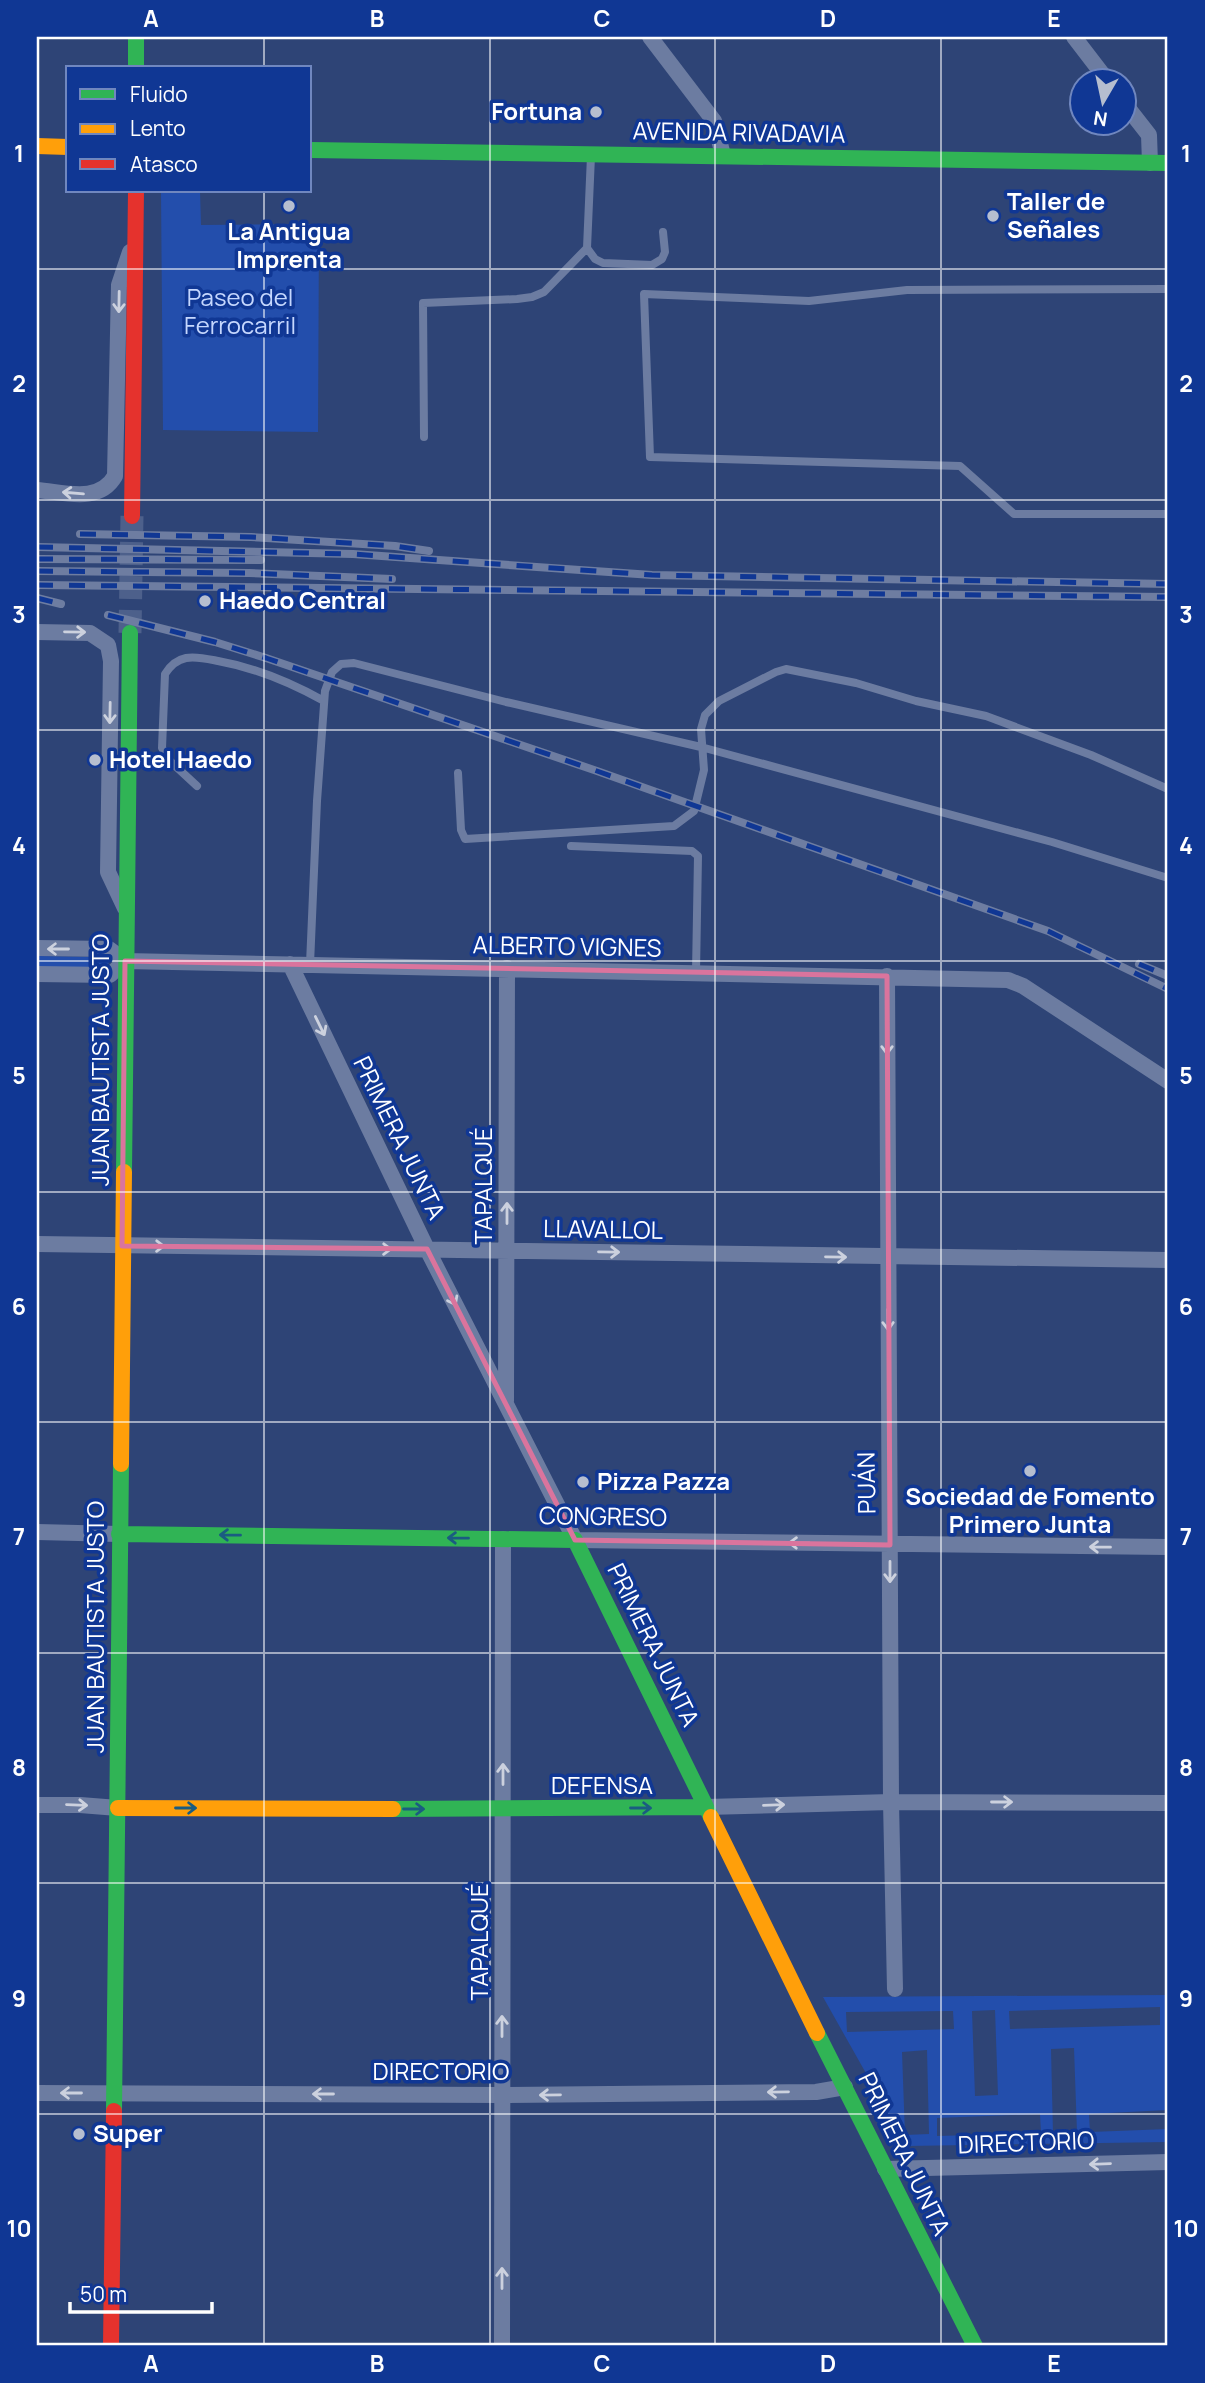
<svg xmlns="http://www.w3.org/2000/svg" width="1205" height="2383" font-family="Manrope,sans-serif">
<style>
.green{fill:#234eac;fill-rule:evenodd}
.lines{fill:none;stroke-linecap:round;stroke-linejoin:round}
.secondary-tunnel{stroke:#4d608b;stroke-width:23;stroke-dasharray:23 11;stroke-linecap:butt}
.lane{stroke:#6c7ca1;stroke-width:8}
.street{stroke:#6c7ca1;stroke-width:16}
.fast{stroke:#30b455;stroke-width:16}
.slow{stroke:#ff9f0a;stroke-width:16}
.jam{stroke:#e5322d;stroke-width:16}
.rail-casing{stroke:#6e7da1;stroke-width:8}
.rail{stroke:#103794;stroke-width:5;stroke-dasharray:16;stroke-linecap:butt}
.oneway{stroke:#ccd1de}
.oneway2{stroke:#1a5c81}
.marked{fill:none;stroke:#da749d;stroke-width:5;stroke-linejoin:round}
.grid{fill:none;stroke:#fff;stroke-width:2;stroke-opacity:0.55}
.poi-dot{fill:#b6becf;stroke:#103794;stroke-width:2.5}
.labels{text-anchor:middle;stroke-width:7;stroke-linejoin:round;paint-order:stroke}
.poi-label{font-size:24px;font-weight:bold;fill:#fff;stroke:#103794;text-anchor:start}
.street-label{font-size:24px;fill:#fff;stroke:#103794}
.park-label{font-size:24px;fill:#c5d7fe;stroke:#103794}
.neatline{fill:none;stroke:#fff;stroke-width:2.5}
.grid-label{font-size:23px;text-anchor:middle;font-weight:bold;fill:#fff}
</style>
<rect width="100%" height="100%" fill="#2e4476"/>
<path class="green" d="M161,191h39l1,34 118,-1 -1,208 -155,-2z
M37,956l66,1 6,6 -6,6 -66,-1z
M1168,1995v115l-79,4 1,18 78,-3v13l-261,4 -84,-149zM1160,2007v18l-150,4 -1,-18zM995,2010l3,85 -23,1 -3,-85zM846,2012l107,-1 1,18 -107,3zM1074,2048l3,85 -24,1 -2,-85zM927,2050l2,84 -24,1 -3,-83zM1040,2114l1,19 -104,3v-18z"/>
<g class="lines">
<path class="secondary-tunnel" d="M130,633l2,-117"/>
<path class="lane" d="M587,248l8,11 8,4 49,2 10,-6 3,-7 -2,-20
M1168,289l-261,1 -98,11 -165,-7 6,163 310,9 54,48h154
M424,437l-1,-134 94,-4 15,-2 12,-5 43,-44 4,-92
M458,773l3,57 4,9 209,-13 20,-15 10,-41 -3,-41 4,-14 14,-14 57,-29 10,-3 70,14 60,18 70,15 105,39 77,34
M197,786l-27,-25 -8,-13 3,-74c5,-8 11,-14 21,-16 10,-2 22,1 32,3 39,7 72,21 106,40
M571,846l121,5 6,5 -2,116
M310,964l7,-163 8,-110 7,-19 9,-8 13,-1 152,39 195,45 351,95 116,36"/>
<path class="street" d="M650,37l64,84 9,34
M1074,37l33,43
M1124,103l25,32 1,28
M37,490c27,2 62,14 78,-14l4,-191 11,-33
M37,632l53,1 18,12 3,16 -3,211 17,36
M37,948l72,1 16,12 883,19 15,6 145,95
M290,964l137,285 148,291 593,7
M37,974l73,1 15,-14
M887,976l4,826 4,187
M37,1244l1131,16
M506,1401l1,-433
M37,1532l82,2
M37,1805h43l38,3
M706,1807l185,-5 277,1
M37,2093l464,2 315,-3 29,-5
M885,2169l283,-7
M502,2346l1,-807"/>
<path class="fast" d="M136,37v31
M310,150l858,13
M124,1172l6,-539
M119,1534l456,6 136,277
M393,1809l313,-2
M817,2033l158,313
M114,2111l7,-647"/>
<path class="slow" d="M37,146l31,1
M121,1464l3,-292
M118,1808l275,1
M711,1817l106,216"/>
<path class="jam" d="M132,516l4,-325
M111,2346l3,-235"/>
<defs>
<path id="rail" d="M80,534l171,3 144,9 34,5
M37,547l316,7 299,21 516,9
M37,559l224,1
M37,571l212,2 143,6
M37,585l1131,12
M37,598l24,6
M108,615l107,27 51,16 331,113 451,160 120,58
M1139,964l29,12"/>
</defs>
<use href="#rail" class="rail-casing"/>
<use href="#rail" class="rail"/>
</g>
<defs><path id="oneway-shaft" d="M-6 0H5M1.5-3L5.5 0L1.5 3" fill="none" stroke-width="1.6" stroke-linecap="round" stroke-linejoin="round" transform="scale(1.75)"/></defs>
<g class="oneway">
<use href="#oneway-shaft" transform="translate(119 302) rotate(91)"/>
<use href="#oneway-shaft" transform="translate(73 493) rotate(-175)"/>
<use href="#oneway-shaft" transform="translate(75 632) rotate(1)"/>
<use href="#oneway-shaft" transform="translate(110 713) rotate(91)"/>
<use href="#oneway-shaft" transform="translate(58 949) rotate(-180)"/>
<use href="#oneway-shaft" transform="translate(320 1026) rotate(64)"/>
<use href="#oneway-shaft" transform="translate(887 1044) rotate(90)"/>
<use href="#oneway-shaft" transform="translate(507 1213) rotate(-90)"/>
<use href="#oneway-shaft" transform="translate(154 1246) rotate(1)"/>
<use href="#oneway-shaft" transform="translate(381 1249) rotate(1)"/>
<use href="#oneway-shaft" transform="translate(609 1252) rotate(1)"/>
<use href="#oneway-shaft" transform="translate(836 1257) rotate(1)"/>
<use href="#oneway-shaft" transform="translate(451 1296) rotate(63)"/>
<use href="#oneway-shaft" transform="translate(888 1320) rotate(89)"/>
<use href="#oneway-shaft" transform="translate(799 1543) rotate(-179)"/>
<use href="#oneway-shaft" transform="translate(1100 1547) rotate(-179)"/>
<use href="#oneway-shaft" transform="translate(890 1572) rotate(90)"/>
<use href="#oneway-shaft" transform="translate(503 1774) rotate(-90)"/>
<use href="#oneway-shaft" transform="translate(1002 1802)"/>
<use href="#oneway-shaft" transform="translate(77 1805) rotate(2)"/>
<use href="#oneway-shaft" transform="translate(774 1805) rotate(-2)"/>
<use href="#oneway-shaft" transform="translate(502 2026) rotate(-90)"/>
<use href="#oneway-shaft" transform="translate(778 2092) rotate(179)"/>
<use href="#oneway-shaft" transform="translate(71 2093) rotate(-180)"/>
<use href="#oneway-shaft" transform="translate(323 2094) rotate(-180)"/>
<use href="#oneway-shaft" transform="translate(550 2095) rotate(179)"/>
<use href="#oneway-shaft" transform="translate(1100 2164) rotate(178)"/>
<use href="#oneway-shaft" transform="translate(502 2278) rotate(-90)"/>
</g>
<g class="oneway2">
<use href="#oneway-shaft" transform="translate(230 1535) rotate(-179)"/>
<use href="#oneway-shaft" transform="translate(458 1538) rotate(-179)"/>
<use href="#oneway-shaft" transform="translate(186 1808)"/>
<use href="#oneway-shaft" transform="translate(641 1808)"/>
<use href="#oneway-shaft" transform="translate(414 1809)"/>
</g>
<path class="marked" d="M125,961l762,15 3,569 -315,-5 -148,-291 -305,-3z"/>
<path class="grid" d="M264,37v31M490,37v2309M715,37v2309M941,37v2309M264,191v2155M37,269h1131M37,500h1131M37,730h1131M37,961h1131M37,1192h1131M37,1422h1131M37,1653h1131M37,1883h1131M37,2114h1131"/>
<g class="poi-dot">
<circle cx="596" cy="112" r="7"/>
<circle cx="289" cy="206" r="7"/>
<circle cx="993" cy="216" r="7"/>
<circle cx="205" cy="601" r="7"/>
<circle cx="95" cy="760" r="7"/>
<circle cx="1030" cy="1471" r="7"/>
<circle cx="583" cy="1482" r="7"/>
<circle cx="79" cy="2134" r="7"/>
</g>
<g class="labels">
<g class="poi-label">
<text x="582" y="120" text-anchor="end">Fortuna</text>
<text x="1007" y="210">Taller de<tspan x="1007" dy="28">Señales</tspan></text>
<text x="289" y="240" text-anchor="middle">La Antigua<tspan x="289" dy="28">Imprenta</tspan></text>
<text x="219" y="609">Haedo Central</text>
<text x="109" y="768">Hotel Haedo</text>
<text x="597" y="1490">Pizza Pazza</text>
<text x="1030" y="1505" text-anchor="middle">Sociedad de Fomento<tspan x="1030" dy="28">Primero Junta</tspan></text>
<text x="93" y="2142">Super</text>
</g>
<g class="street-label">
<text transform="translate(739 133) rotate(1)" y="8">AVENIDA RIVADAVIA</text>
<text transform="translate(567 947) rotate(1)" y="8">ALBERTO VIGNES</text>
<text transform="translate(101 1060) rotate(-90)" y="8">JUAN BAUTISTA JUSTO</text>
<text transform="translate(399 1138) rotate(64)" y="8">PRIMERA JUNTA</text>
<text transform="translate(484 1186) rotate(-90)" y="8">TAPALQUÉ</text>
<text transform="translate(603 1230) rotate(1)" y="8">LLAVALLOL</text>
<text transform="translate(867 1483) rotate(-91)" y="8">PUÁN</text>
<text transform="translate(603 1517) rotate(1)" y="8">CONGRESO</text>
<text transform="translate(96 1627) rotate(-90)" y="8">JUAN BAUTISTA JUSTO</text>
<text transform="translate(653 1645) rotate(64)" y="8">PRIMERA JUNTA</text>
<text x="602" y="1794">DEFENSA</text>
<text transform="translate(480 1942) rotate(-90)" y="8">TAPALQUÉ</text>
<text x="441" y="2080">DIRECTORIO</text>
<text transform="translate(1026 2143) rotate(-2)" y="8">DIRECTORIO</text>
<text transform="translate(904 2154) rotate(64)" y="8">PRIMERA JUNTA</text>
</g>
<g class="park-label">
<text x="240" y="306">Paseo del<tspan x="240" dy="28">Ferrocarril</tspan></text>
</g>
</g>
<rect width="1205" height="2383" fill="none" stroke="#103794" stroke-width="77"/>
<rect x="66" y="66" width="245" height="126" fill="#103794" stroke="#7087bf" stroke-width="2"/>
<rect x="80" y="89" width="35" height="10" fill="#30b455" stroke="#7087bf" stroke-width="2"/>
<text x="130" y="102" font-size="21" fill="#ffffff">Fluido</text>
<rect x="80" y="124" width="35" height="10" fill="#ff9f0a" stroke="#7087bf" stroke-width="2"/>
<text x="130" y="136" font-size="21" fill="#ffffff">Lento</text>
<rect x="80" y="159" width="35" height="10" fill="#e5322d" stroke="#7087bf" stroke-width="2"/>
<text x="130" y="172" font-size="21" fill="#ffffff">Atasco</text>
<g transform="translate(1103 102) rotate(189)"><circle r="33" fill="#103794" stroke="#7087bf" stroke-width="2"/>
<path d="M0-5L12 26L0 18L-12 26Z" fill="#b6becf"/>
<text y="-10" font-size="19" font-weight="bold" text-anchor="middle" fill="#ffffff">N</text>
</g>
<path d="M70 2302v10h142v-10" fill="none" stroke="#ffffff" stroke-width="3.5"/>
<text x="80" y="2302" font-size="21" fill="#ffffff" stroke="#103794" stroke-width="5" paint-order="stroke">50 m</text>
<rect x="38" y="38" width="1128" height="2306" class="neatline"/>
<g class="grid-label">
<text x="151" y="27">A</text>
<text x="377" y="27">B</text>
<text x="602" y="27">C</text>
<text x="828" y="27">D</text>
<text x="1054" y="27">E</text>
<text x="19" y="162">1</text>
<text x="1186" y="162">1</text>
<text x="19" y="392">2</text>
<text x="1186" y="392">2</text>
<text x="19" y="623">3</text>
<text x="1186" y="623">3</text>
<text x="19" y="854">4</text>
<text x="1186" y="854">4</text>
<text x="19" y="1084">5</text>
<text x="1186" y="1084">5</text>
<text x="19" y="1315">6</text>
<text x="1186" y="1315">6</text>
<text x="19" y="1545">7</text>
<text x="1186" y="1545">7</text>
<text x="19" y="1776">8</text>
<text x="1186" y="1776">8</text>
<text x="19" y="2007">9</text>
<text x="1186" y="2007">9</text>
<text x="19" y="2237">10</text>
<text x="1186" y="2237">10</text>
<text x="151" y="2372">A</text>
<text x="377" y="2372">B</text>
<text x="602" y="2372">C</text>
<text x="828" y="2372">D</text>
<text x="1054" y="2372">E</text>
</g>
</svg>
